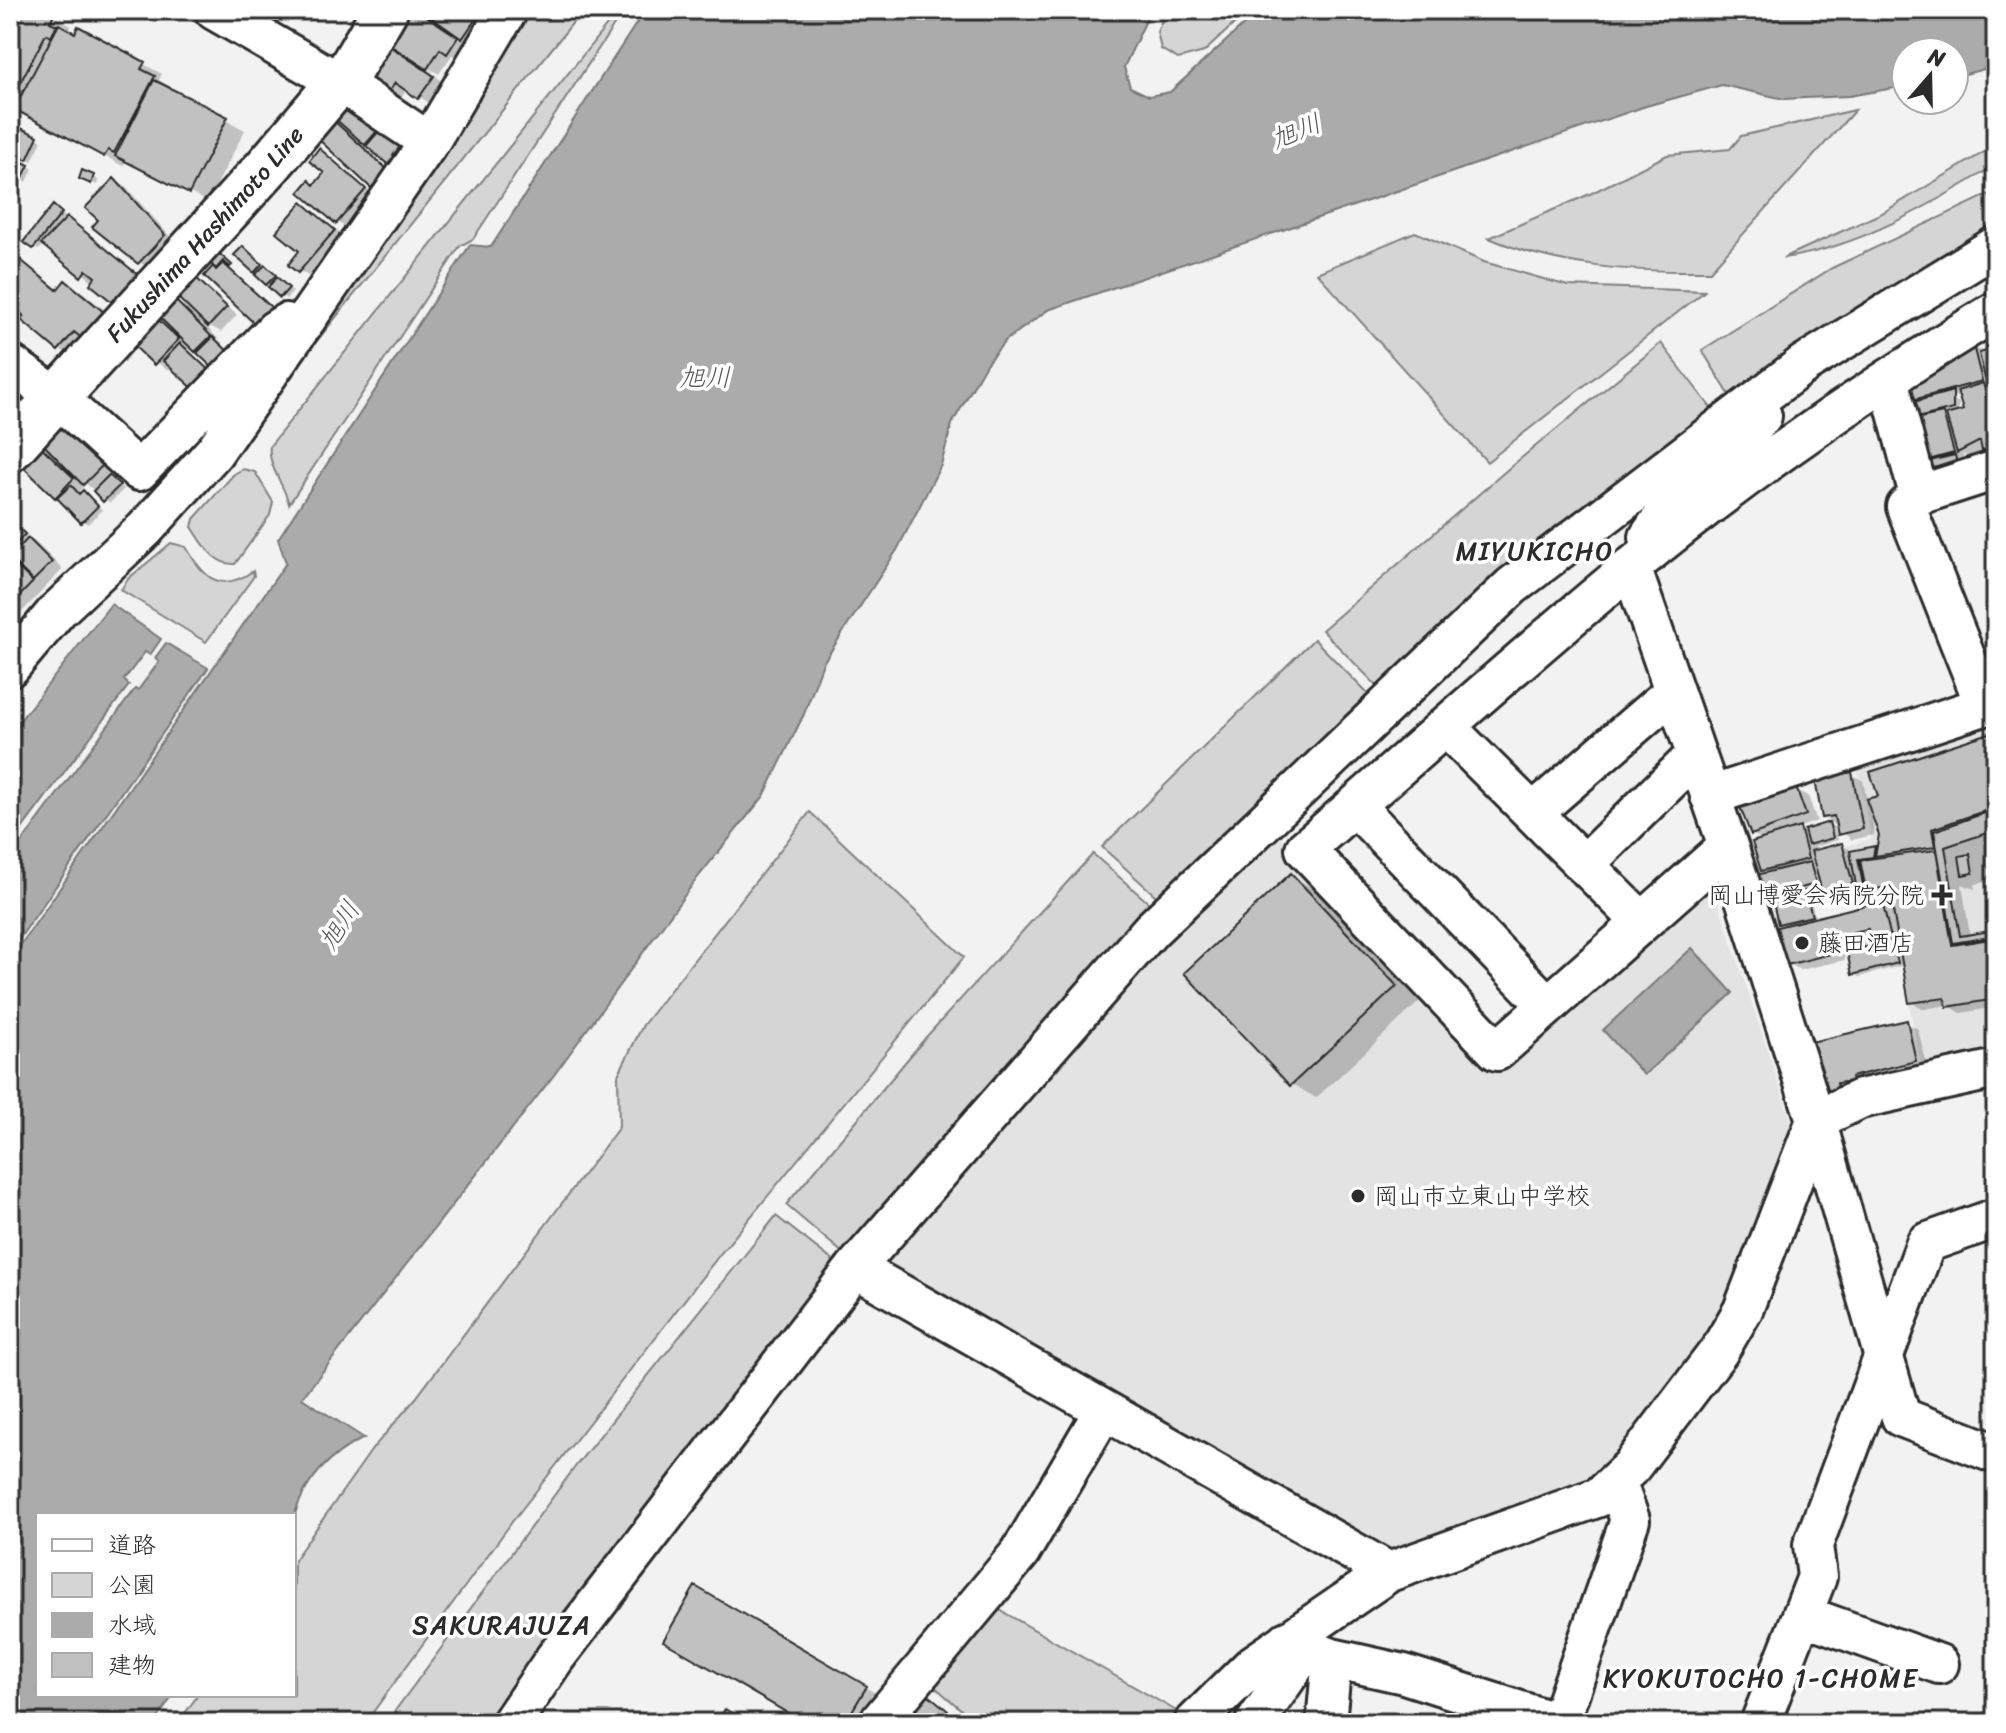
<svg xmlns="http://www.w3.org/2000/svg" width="2006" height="1733" font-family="Sriracha,'Klee One',sans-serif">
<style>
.built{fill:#e3e3e3}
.green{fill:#d5d5d5;stroke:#808080;stroke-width:2}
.water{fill:#ababab;stroke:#787878;stroke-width:2}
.shadow{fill:#0003;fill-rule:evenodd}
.building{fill:#c1c1c1;stroke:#2b2b2b;stroke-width:2}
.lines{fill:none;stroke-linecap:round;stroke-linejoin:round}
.minor-casing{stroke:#2b2b2b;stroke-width:44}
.major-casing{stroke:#2b2b2b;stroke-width:50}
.minor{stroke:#fff;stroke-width:38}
.major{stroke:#fff;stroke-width:44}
.poi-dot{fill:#2b2b2b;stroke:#fff;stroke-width:3}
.labels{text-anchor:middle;stroke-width:7;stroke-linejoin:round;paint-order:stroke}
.street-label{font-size:24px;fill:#2b2b2b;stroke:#fff}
.poi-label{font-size:24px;fill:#2b2b2b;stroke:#fff;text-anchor:start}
.water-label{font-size:26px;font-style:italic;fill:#585858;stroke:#fff}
.neighbourhood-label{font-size:26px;letter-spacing:2px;fill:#2b2b2b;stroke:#fff}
</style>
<rect width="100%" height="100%" fill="#f2f2f2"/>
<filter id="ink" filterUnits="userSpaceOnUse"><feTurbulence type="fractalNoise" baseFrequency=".0125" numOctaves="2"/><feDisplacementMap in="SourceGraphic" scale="16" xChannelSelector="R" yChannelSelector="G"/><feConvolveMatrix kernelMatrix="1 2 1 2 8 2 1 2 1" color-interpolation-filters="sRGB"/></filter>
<g filter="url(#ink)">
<path class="built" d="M1996,717v339l-74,15 -35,-178 -31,5 -10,-52 25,-7 -14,-73z
M1275,830l222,236 213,-188 87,260 -54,142 -54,93 -105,121 -162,43 -32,19 -495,-285 -5,-9 2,-7 236,-274 121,-119z"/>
<path class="green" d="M523,10h60l-312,388z
M619,10h5l-151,229 -13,7 -171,258c-5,-20 -22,-39 -19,-58z
M1166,10h83l-45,42 -26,7 -17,-10 -4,-17z
M1855,110l-145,161c-75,1 -151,-3 -221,-33l103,-45 75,-38 63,-6 11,-13z
M1996,145v20c-64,39 -137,83 -213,93l99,-45z
M1996,191v40l-264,168 -30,-49 130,-82z
M1415,232l69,30 84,24 137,5 -218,171 -170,-189z
M1661,343l54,70 -210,163 -127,111 -56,-57 186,-161z
M243,469l12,3 18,30 -3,13 -35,49c-22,1 -32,-21 -43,-37l2,-8 40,-45z
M171,543l15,4c17,29 32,48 67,24l1,5 -48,66 -85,-52 7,-11z
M1314,639l54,55 -210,204 -56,-51z
M810,812l154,145 -243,296 -209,269 -147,201h-187l20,-28h96v-135l79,-112 43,-50 203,-271 -1,-52 25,-50z
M1093,854l57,50 -306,350 -58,-49 141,-169z
M776,1216l61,48 -352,459h-99l192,-260z
M998,1609l182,104 -14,10h-208l7,-10 -38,-33 57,-67z"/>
<path class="water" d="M645,10h506l-27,57 6,20 19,9 21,-4 90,-82h736v56l-42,11v-25h-48v34l-57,10 -65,3 -62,-14 -76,21 -598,204 -43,31 -19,23 -34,60 -11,41 -44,85 -74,113 -19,51 -40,82 -66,81 -144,198 -252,323 62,40c-34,16 -60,43 -70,79l-256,-2v180h135l-18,28h-145v-763l276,-397 -8,-24 192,-294 21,2z
M111,604l50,35 -11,16 -5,-3 -21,28 5,5 -119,160v-112z
M166,643l42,25 -198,284v-94l125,-169 3,1 21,-28 -4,-4z
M1692,948l41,45 -89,82 -41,-45z"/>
<path class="shadow" d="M10,10h32l29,16 -2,6 7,3 3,-6 83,45 -3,6 13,8 -2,2 75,40 -37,72 -82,-42 -3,6 -113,-61z
M414,10l27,17 -11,-17h68l-39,49 -7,-4 -13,19 -12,-7 17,17 -13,20 -24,-15 -8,12 -39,-24z
M347,104l57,47 -7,8 -28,-13 -3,3 32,29 -14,15 -12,-7 -40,-64 17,9z
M10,123l32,18 -10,20 -22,-10z
M320,151l56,46 -28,32 -11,-7 -22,-36 12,-13z
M24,164l9,5 -6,13 -9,-5z
M93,177l5,3 -1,5 -10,-4z
M115,180l11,7 50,56 -25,26 -12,-7 -38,-42z
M302,204l44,34 -35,40 -21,-14 12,-13z
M59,211l7,7 83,64h-55l-50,-38 -5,6 -5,-3z
M244,249l49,43 -7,7 -31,-27z
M214,250l16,13 -4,4 57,49 -14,14 -62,-73z
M10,252l50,38 6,-7 18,10 44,36 -51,30 -18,-10 -49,-53z
M192,276l45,39 -16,17 -20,-11 21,22 -22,9 -9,-7 -4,5 31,29 -46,-13 -5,4 -37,-30 22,-24 17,10 1,-28 20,12z
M1973,348l23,8v-5v27l-5,2 2,7 -4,2 7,8v59l-12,-6 -14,8 -7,-4 2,6 -5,1 3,15 -37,-4 -16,-71zM1949,393l13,7 3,11 -7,3 1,-11 -12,-7z
M10,380l22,18 -22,27z
M67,427l57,62 -14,14 -24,-19 -8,8 11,4 13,14 -14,14 -32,-28 -20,-52 18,10z
M10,518l53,51 -43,45 -10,-6z
M1996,733v129l-5,1 3,18 -19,3v5l-13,-5 8,52 26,-4v75l-35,6 -13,-8 -25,4 -12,-7 -7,-37 -45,12 -5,-3 -5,-22 -5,1 1,7 -45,10 -12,-7 -1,-36 -7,-4 -5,-20 -11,-7 5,-22 -7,-4 1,-30 -11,-6 44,-44 12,6 9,25 -19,7 6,4 25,-8 5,3 4,13 -23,7 1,5 26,-7 12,7 24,-2 3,-15 -10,-28 3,28 -22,5 -28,-23 28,-43 11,7 4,20 13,-4zM1868,889l11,7 13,-2 3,16 -13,-7 -66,17 -7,-25 15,-4 11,7 33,-6zM1872,937l8,8 -14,4 -2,-10z
M1291,876l25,14 104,111 -104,97 -24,-14z
M1906,1023l12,6 9,38 -90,36 -24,-59z
M696,1588l212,124 17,-19 39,30h-155z"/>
<path class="building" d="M10,10h36l8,4 -4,8 7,3 -6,12 -5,-3 -36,68z
M402,10h15l41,27 -11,17 -7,-5 -13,20 -45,-29z
M427,10h55l-20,29 -37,-26z
M59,24l16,9 3,-7 67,36 -4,7 14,7 -41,77 -6,-3 -4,7 -90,-48z
M382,41l52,35 -16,23 -23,-16 -9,13 -29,-18z
M154,80l74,37 -39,77 -74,-38z
M346,102l32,28 -13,15 -32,-28z
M332,119l56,51 -17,18 -55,-51z
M10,123l28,13 -11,24 -17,-8z
M380,130l20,17 -7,8 6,5 -7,8 -26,-22z
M319,148l47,41 -30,35 -37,-32 10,-12 5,5 10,-12 -15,-12z
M23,162l6,3 -8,16 -6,-3z
M82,170l12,5 -3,9 -12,-5z
M114,178l51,57 -27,29 -46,-37 6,-7 -13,-12z
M302,202l33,28 -37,43 -10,-8 11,-14 -23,-19z
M53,205l9,8 -29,36 -10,-7z
M67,217l70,57 1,5 -21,27 -27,-22 5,-7 -9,-7 -5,7 -40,-33z
M243,246l19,18 -8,9 -20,-18z
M213,248l19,17 -2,2 -7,-6 -7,8 -12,-12z
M10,251l47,39 8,-10 46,38 -26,23 -11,-9 -16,19 -38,-32 4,-3 -14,-11z
M223,263l49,45 -16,17 -52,-49 9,-10 3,4z
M265,265l11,10 -10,10 -11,-10z
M192,274l35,33 -19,20 -35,-34z
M277,277l12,11 -9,10 -12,-11z
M170,295l41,41 -16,16 -41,-40z
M152,314l27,25 -25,26 -26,-25z
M213,337l19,18 -16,16 -19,-18z
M180,343l34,32 -17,17 -34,-31z
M1973,345l9,36 -73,20 5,-19z
M1990,350l6,25 -11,3 -6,-25z
M1983,383l13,48v16l-14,4 -2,-10 -23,12 -11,-38 17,-5 -6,-19z
M1953,391v18l-40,10 -3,-16z
M1943,413l11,40 -33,9 -10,-42z
M55,418l47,48 -19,19 -47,-48z
M35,441l39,37 -19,20 -39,-38z
M1955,455l4,19 -35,-1 -3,-10z
M109,475l11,10 -17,17 -10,-11z
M71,485l8,9 4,-4 15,16 -17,17 -24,-25z
M10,520l15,14 -9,10 4,3 8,-9 24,24 -19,19 -23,-23z
M10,560l23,22 -23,24z
M1996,731v76l-64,22 3,18 -60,9 4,-21 -13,-36 12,-3 -8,-24z
M1852,772l11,57 -25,6 -4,-19 -12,2 -7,-38z
M1796,787l10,28 -55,20 -11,-28z
M1996,809v21l-51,17 15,89 36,-6v6l-43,7 -19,-112z
M1829,822l4,16 -25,7 -4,-15z
M1800,827l8,32 -47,12 -9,-29z
M1842,843l11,41 -31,8 -11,-41z
M1875,846l-2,11 -15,2 6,31 -7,1 -7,-40z
M1936,850l16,95 44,-7v61l-49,8 -2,-9 -36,5 -20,-116 -23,3 -6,-30z
M1970,854l3,19 -11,2 -3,-19z
M1810,862l6,22 -54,14 -6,-23z
M1291,873l106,113 -107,100 -106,-113z
M1805,891l7,25 -34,8 -6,-25z
M1882,901l9,37 -20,5 -3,-14 -15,3 1,9 -21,6 1,6 -47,12 -10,-38z
M1892,940l6,23 -46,12 -5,-23z
M1907,1020l9,41 -65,16 1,4 -15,2 1,7 -14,7 -13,-55z
M695,1586l172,100 -22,37h-40l-142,-82z
M924,1691l29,24 -7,8h-40l-5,-5z
M725,1709l24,14h-33z"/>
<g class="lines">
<defs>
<path id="minor" d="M214,10l138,80 77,52
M10,364l48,34 81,73 136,-141 11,-7
M1888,379l31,116 77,-25
M1919,495l-13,12 79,199
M1649,537c29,-47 77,-77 113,-121
M1631,567l97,279 88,274 85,297 95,37
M10,667l48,-57 87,-81 69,-77 218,-314 76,-128
M1446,727l196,195
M1710,796l286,-94
M1355,806l193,200
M1533,813l141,-122
M1728,846l-231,205 -192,-202c108,-93 214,-190 325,-281 114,-94 239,-180 366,-257
M1584,865l112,-110
M855,1268l534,304
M1803,1615l136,49
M1287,1641l45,17 72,16 154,49
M511,1723l44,-65 300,-390 296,-338 361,-344 292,-222 192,-118
M878,1723l142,-170 84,-143
M1194,1723l59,-58 136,-93 210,-75 32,-30 88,-116 24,-41 73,-190 44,-21 136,-30
M1255,1723l52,-75
M1326,1723l6,-65
M1559,1723l71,-203 -14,-39
M1760,1723l57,-146 -4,-32 113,-302 70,-25"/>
<g id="major">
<path id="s1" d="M10,449l258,-283 83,-98 34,-58"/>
</g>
</defs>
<use href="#minor" class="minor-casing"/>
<use href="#major" class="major-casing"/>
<use href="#minor" class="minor"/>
<use href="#major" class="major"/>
</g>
</g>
<g class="poi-dot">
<path d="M1938 883h8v8h8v8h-8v8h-8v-8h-8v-8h8z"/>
<circle cx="1802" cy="943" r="8"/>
<circle cx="1358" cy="1196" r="8"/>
</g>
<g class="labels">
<g class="street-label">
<text dy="8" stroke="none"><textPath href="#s1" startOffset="290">Fukushima Hashimoto Line</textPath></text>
</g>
<g class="poi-label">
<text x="1924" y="903" text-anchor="end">岡山博愛会病院分院</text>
<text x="1818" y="951">藤田酒店</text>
<text x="1374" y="1204">岡山市立東山中学校</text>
</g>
<g class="water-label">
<text transform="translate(1296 131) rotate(-22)" y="9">旭川</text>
<text x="705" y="386">旭川</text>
<text transform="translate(339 925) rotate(-57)" y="9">旭川</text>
</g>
<g class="neighbourhood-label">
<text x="1535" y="560">MIYUKICHO</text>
<text x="502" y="1634">SAKURAJUZA</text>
<text x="1761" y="1687">KYOKUTOCHO 1-CHOME</text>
</g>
</g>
<rect width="2006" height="1733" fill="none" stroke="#fff" stroke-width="40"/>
<rect x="20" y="20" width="1966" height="1693" fill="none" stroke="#2b2b2b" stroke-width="3" filter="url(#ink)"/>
<rect x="36" y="1513" width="260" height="184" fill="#ffffff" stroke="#aaaaaa" stroke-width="2"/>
<rect x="52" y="1539" width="40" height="12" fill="#ffffff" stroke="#aaaaaa" stroke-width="2"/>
<text x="108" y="1553" font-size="24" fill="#2b2b2b">道路</text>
<rect x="52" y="1573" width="40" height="24" fill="#d5d5d5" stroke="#aaaaaa" stroke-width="2"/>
<text x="108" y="1593" font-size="24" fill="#2b2b2b">公園</text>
<rect x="52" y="1613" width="40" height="24" fill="#ababab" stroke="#aaaaaa" stroke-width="2"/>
<text x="108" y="1633" font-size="24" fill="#2b2b2b">水域</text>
<rect x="52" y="1653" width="40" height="24" fill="#c1c1c1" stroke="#aaaaaa" stroke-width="2"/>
<text x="108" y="1673" font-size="24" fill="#2b2b2b">建物</text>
<g transform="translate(1930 76) rotate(20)"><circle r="38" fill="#ffffff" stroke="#aaaaaa" stroke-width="2"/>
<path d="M0-6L14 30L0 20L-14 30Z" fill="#2b2b2b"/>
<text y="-12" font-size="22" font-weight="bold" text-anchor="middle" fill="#2b2b2b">N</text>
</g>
</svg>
